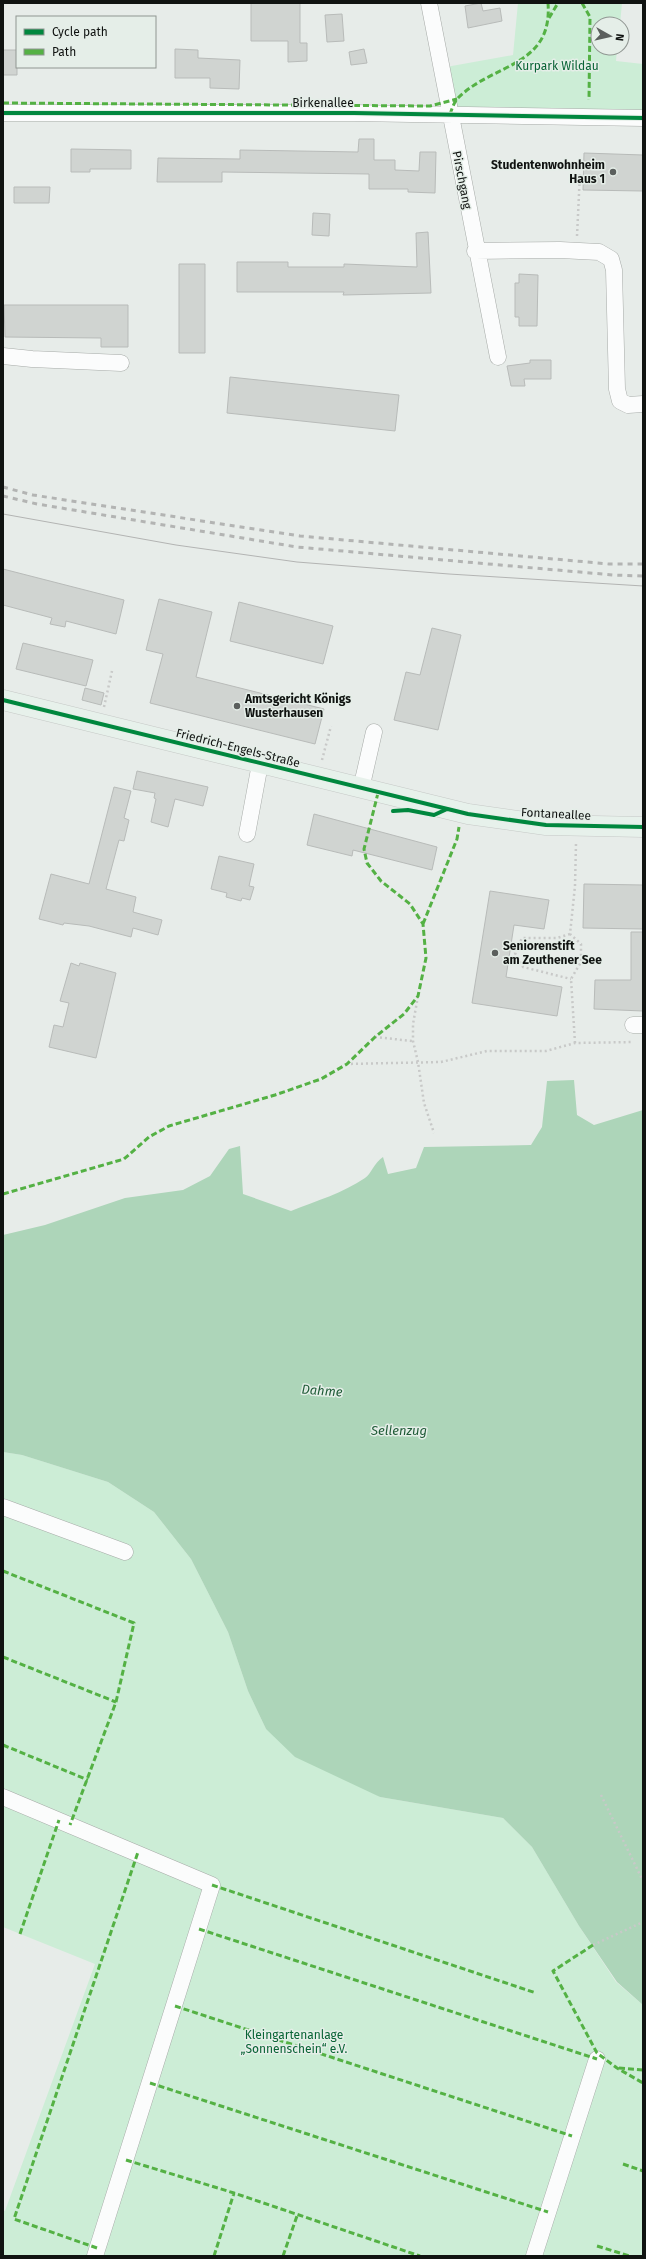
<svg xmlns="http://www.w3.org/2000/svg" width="646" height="2259" font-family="'Fira Sans',sans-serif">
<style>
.green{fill:#ccedd6}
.water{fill:#add5b9}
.building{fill:#d0d4d1;stroke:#b8bbb9}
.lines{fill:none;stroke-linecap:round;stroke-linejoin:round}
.minor-casing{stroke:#a7aba8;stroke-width:17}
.major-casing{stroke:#c6c9c7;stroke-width:21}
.path{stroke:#c8c9c8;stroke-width:2.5;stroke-dasharray:2 3;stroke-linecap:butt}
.minor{stroke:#fbfcfc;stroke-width:16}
.major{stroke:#e7f1eb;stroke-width:20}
.tram{stroke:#b3b4b3;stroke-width:1}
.rail{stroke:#b3b4b3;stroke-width:3;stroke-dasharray:5 5;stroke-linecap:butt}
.quiet{stroke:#54b144;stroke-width:3;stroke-dasharray:6 3;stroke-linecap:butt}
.cycleway-casing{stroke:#e5eee8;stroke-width:6}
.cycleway{stroke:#00873e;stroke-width:4}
.poi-dot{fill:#5b5f5d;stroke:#e5eee8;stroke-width:1.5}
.labels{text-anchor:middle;stroke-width:3;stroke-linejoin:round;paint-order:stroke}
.park-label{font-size:12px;fill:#096436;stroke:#e5eee8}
.street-label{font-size:12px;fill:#101311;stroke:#e5eee8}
.poi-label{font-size:12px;font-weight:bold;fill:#101311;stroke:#e5eee8;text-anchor:start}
.water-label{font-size:13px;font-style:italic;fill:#1f5b37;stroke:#e5eee8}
</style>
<rect width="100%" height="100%" fill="#e7ece9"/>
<path class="green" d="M518,3h104l-2,21h-22v24h19l-1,13 27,3v49l-189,-3 -8,-43 67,-12z
M3,1452l19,3 86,27 46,30 37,47 37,73 20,59 18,38 114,68 123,21 29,29 47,79 37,56 27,23v251h-640v-46l2,1 90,-247 -92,-37z"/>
<path class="water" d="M574,1080l3,35 17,10 49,-15v895l-26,-23 -38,-56 -47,-79 -29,-29 -123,-21 -85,-40 -29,-28 -18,-38 -20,-59 -37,-73 -37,-47 -46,-30 -86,-27 -19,-3v-217l42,-10 80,-27 58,-8 27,-14 19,-27 11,-3 3,48 48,17c25,-10 52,-18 74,-33 6,-4 9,-15 18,-21l5,17 28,-6 8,-21 107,-2 11,-18 5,-46z"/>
<path class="building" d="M251,3h49v40h7v18l-19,1v-21h-37z
M481,3l2,8 17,-3 2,13 -34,7 -3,-22z
M342,14l2,27 -17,1 -2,-27z
M175,49l23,1v8l42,2 -1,29 -29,-1v-10h-35z
M364,49l3,14 -16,2 -2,-13z
M3,50h14v25h-14z
M359,139h15v21h21v10l24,1 1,-19h16l-1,41 -27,-1v-3h-39v-15l-147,-2v10h-65l1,-24 82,1v-9l118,2z
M71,149l60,1v19h-41v3h-19z
M584,153l59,2v36l-60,-1z
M14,187h36l-1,16h-35z
M313,213l17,1 -1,22 -17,-1z
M428,232l3,61 -88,2 1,-3h-107v-30h51v5h56v-3l73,3 -1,-34z
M179,264h26v89h-26z
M519,274l19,1 -1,51h-18v-9h-4v-34h4z
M4,305h124v42h-27v-9l-96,-1z
M530,360h21v19h-27l1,7h-14l-4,-20 23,-3z
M230,377l169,18 -4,36 -168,-18z
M3,569l121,31 -8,34 -50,-13 -1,6 -15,-3 2,-6 -49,-13z
M159,599l53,13 -16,65 128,32 -9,35 -165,-41 13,-49 -17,-4z
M239,602l94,24 -10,38 -93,-23z
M432,628l29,7 -23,95 -44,-10 12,-48 14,3z
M23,643l70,17 -7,26 -70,-17z
M85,688l19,5 -3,12 -19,-5z
M137,771l71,16 -5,19 -28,-7 -7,28 -17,-5 5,-23 -2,-1 1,-5 -22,-4z
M114,787l17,4 -7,27 5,2 -5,21 -5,-1 -13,49 30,8 -3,15 29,8 -4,15 -25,-7 -2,9 -42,-11 -25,-3 -1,2 -24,-6 12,-45 38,10z
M314,814l123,33 -5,23 -79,-20 -1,6 -45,-11z
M219,856l35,8 -5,22 5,1 -4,13 -8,-2 -1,3 -15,-4 1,-4 -16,-4z
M584,884l59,1v44l-60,-1z
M490,891l59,9 -5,29 -30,-4 -8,52 56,10 -5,29 -85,-13z
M631,932h12v79l-49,-2 1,-29h36z
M71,963l8,3 1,-3 36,10 -20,85 -47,-11 5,-22 9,2 6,-24 -9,-2z"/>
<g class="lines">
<defs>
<path id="minor" d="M429,3l69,354
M3,113h351l289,5
M475,251l85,-1 39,2 12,7 3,11 3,119 3,12 8,4 15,-1
M3,356l29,3 89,4
M361,789l13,-57
M247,834l13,-70
M633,1025h10
M3,1507l122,45
M3,1797l209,88 -117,371
M534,2256l63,-197"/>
<path id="major" d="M3,700l465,114 78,11 97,2"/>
</defs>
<use href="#minor" class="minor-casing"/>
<use href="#major" class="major-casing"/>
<path class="path" d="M577,236l3,-63
M104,707l8,-36
M322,760l9,-34
M570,934l-13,4h-35l-7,15 8,14 48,12
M418,996l-5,28v17l5,21 6,41 10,30
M375,1037l37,4
M575,1043l-4,-64 10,-17v-18l-11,-10 5,-48 1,-43
M346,1064l95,-2 46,-11h59l29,-8 58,-1
M601,1795l42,86
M593,1945l50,-23"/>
<use href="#minor" class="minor"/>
<use href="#major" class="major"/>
<path class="tram" d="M3,514l173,31 121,17 152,12 194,12"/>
<path class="rail" d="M3,487l30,8 267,41 309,28h34
M3,496l34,8 260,43 316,28 30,1"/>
<path class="quiet" d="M582,3l8,14 -1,83
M549,18l9,-15
M3,103l427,3 27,-7
M450,114c2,-5 4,-12 8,-16 35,-35 95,-31 90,-95
M423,924l34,-85 2,-12
M3,1194l121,-35 25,-22 20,-11 106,-31 46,-16 26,-15 28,-27 29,-23 14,-18 8,-38 -3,-34 -13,-20 -29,-23 -14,-18 -3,-14 14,-56
M3,1571l131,52 -18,79 -46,123
M3,1657l113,45
M3,1745l85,35
M212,1885l324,108
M199,1929l398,130
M20,1934l39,-114
M593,1945l-40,26 44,82 20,15 26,15
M175,2006l397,130
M619,2068l24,2
M150,2083l398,129
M126,2160l108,33 186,63
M623,2164l20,7
M597,2246l33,10
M97,2248l-83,-29 124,-367
M214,2256l20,-63
M283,2256l14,-40"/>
<defs>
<path id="cycleway" d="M3,113h351l289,5
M3,700l465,114 78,11 97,2
M393,811l15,-1 26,5 13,-6"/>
</defs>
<use href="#cycleway" class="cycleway-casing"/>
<use href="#cycleway" class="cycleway"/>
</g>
<g class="poi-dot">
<circle cx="613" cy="172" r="4"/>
<circle cx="237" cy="706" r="4"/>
<circle cx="495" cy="953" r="4"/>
</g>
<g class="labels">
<g class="park-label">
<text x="557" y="70">Kurpark Wildau</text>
<text x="294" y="2039">Kleingartenanlage<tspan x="294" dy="14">„Sonnenschein“ e.V.</tspan></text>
</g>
<g class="street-label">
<text x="323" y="107">Birkenallee</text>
<text transform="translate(462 180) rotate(79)" y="4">Pirschgang</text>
<text transform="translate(238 748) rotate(14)" y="4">Friedrich-Engels-Straße</text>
<text transform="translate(556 814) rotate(3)" y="4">Fontaneallee</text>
</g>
<g class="poi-label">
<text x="605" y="169" text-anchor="end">Studentenwohnheim<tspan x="605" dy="14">Haus 1</tspan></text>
<text x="245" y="703">Amtsgericht Königs<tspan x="245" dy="14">Wusterhausen</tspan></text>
<text x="503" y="950">Seniorenstift<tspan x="503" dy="14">am Zeuthener See</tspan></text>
</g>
<g class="water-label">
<text transform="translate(322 1390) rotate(4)" y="5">Dahme</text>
<text x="399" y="1435">Sellenzug</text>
</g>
</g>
<rect width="646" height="2259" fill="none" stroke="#101311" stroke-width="8"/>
<rect x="16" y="16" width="140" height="52" fill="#e5eee8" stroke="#909692"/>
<rect x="24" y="29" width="20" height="6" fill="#00873e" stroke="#909692"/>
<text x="52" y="36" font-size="12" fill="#101311">Cycle path</text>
<rect x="24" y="49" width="20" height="6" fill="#54b144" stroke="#909692"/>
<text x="52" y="56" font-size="12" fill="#101311">Path</text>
<g transform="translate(610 36) rotate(98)"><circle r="19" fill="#e5eee8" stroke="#909692"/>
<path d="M0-3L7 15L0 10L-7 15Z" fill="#5b5f5d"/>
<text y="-6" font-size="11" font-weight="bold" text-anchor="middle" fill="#101311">N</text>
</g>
</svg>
